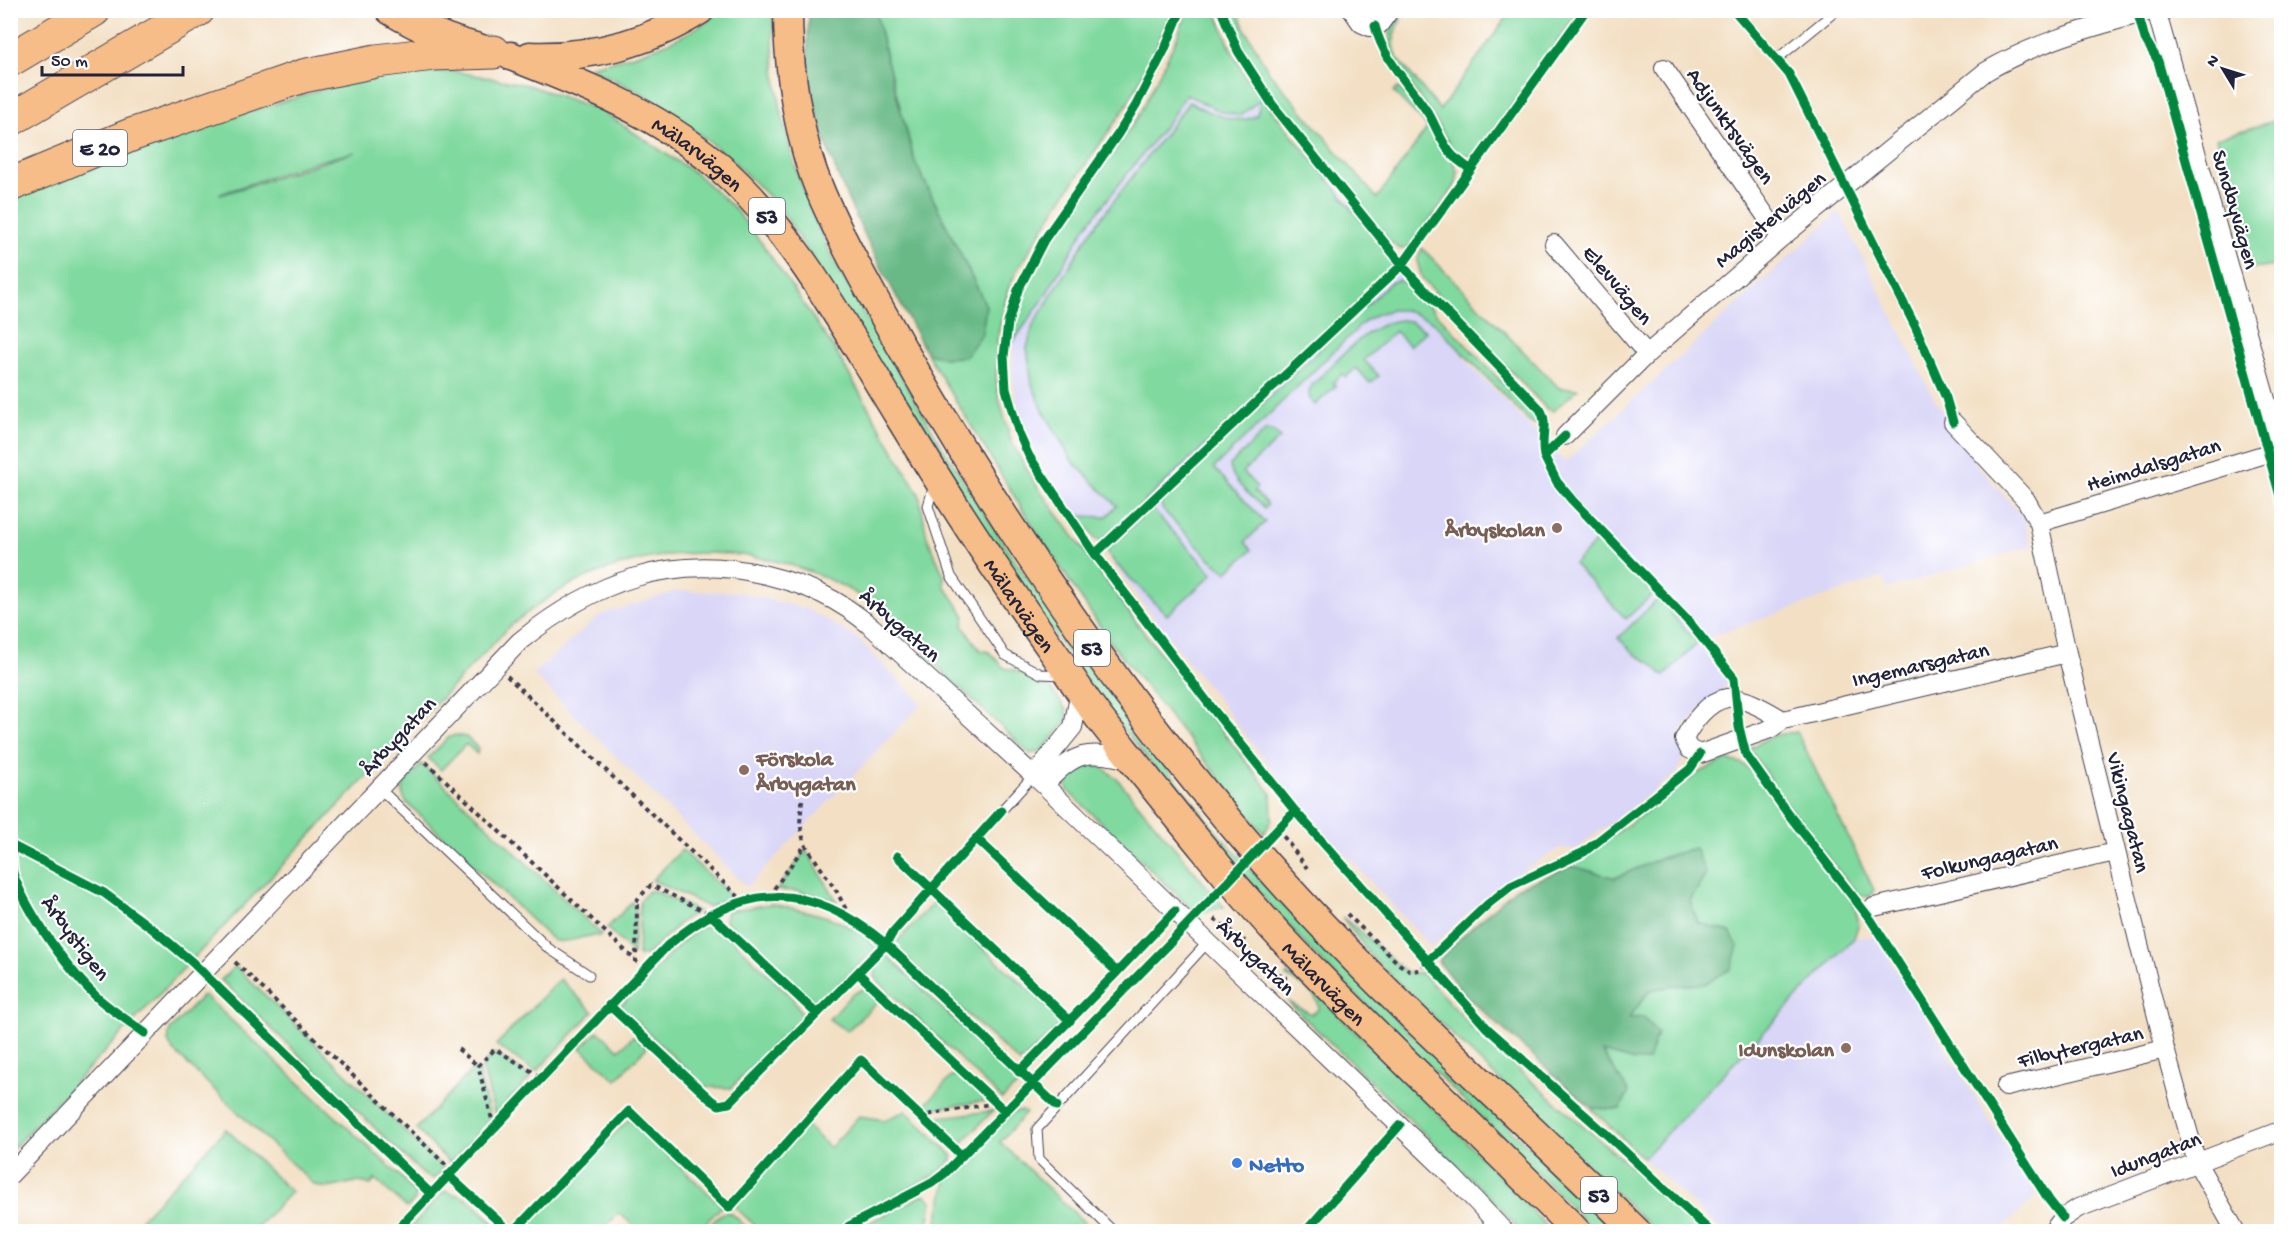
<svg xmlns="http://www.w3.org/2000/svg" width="2292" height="1242" font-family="'Gochi Hand',sans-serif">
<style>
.built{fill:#d9d6f7}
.green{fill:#80d99f;stroke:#517e6d;stroke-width:1.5;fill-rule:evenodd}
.forest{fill:#68b986;stroke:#456e60;stroke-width:1.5}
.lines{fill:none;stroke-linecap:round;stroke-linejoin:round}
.service-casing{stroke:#413e50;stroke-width:11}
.minor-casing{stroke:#413e50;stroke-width:20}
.primary-casing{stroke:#413e50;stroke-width:31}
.motorway-casing{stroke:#413e50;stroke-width:35}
.path{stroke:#413e50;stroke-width:4;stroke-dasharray:4.5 4.5;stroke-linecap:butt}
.service{stroke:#fff;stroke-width:9}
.minor{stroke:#fff;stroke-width:18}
.primary{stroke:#f7bd88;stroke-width:28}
.motorway{stroke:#f7bd88;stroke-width:33}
.cycleway-casing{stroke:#fff;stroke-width:13}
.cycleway{stroke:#00873e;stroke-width:9}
.education-dot{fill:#8d6e63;stroke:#fff;stroke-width:2}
.shop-dot{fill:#3f7fe0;stroke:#fff;stroke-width:2}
.labels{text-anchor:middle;stroke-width:4.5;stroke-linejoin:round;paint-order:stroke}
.shield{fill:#fff;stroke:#646476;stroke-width:1.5}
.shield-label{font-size:21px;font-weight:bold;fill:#22223b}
.street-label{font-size:22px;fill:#22223b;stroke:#fff}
.education-label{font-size:22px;font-weight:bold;fill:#785e54;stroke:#fff;text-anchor:end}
.shop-label{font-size:22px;font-weight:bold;fill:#366cbe;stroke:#fff;text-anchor:start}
</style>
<rect width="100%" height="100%" fill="#fff"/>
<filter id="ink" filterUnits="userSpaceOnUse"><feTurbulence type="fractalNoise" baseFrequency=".0167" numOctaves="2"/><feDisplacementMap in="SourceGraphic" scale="12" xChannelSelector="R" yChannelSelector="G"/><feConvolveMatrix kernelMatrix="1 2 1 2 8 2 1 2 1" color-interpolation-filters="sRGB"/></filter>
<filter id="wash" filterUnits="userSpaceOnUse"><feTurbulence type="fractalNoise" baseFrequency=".008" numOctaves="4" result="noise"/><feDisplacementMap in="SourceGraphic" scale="24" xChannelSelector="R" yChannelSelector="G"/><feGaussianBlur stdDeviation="1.35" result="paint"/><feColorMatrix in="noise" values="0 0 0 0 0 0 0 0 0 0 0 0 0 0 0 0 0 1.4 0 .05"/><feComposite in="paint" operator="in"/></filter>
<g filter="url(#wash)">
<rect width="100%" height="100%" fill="#f3e0c4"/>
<path class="built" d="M1187,94l32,17 42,-13 134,156 74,110 96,98 274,-251 95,187 43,67 47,53 8,28 -145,43 -3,-10 -5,-1 -180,63 33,39 -42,39 -15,21 10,13 -8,20 -101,76 -16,-1 -62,38 -67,61 -129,-140 -139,-178 -69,-91 -57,-80 -19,-47 -6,-42 1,-27 29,-41 42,-73 87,-110z
M677,591l61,1 69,17 49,28 66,67 -175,183 -214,-213 67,-59z
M1875,936l162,260 -38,35h-277l-79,-73 211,-220z"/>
<path class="green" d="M721,11h52c-3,83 20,167 57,242 23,45 51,88 76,132 75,130 158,253 251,371 23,28 44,57 67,84 123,138 260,264 394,391h-24l-74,-76 -207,-202 -99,-112 -113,-140 -111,-158 -209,-334 -53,-53 -81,-60 -58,-29c47,-11 94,-25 132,-56z
M876,11h296l-24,54 -23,43 -66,95 -42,67 -9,20 -11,50 -1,37 3,21 12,43 23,41 105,144 132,167 1,26 -8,15 -150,-187 -79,-117 -109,-178 18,6 42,-52 -71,-144 -30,-109z
M1187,11h29l15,38 15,29 140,173c6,9 7,15 2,24l-280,261 -8,5 -5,-2 -17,-23 28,1 11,-11 -45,-45 -29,-51 -11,-25 -5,-37 6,-23 58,-94 98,-129c19,9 48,26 68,13l4,-16 -21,17 -21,-5 -33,-17 -15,24 -86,110 -43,73 -29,41 5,-34 21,-48 100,-145 37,-75z
M1226,11h12l6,16 25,45 108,126 51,-71 -35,-36 6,-3c15,16 54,64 58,84 1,5 -1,9 -2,14l-46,62 -9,1 -11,-8 -125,-153 -16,-23z
M1511,11h68l-100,141 -10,4 -15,-4 -20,-34 -43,-62 -1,-24 7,-14 4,1 -7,16 1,20 45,55z
M453,71l75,14 72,25 98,65 36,33 29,37 70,102 86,147 8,43 17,39v9l21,31 -2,10 17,24 9,2 15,16 10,2 37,19 16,21 1,9 -26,32 -12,3 -105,-99 2,-3c-24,-24 -49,-47 -79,-63 -85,-46 -187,-48 -274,-6 -23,11 -44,27 -64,43l-499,524v-950l133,-56 219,-67zM355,152l-134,43 -1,-1 92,-31z
M2281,119v146l-27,4 -38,-131z
M1422,248l137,140 19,1 -25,22 -6,-2 -125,-131 -5,-17z
M1398,280l10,4 128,134v6l-7,-3 -97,-100 -27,-11h-13l-15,4 -12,7 -151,147 51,54 -20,20 7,8 -25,22 -18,-14 -47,-49 -1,-10 229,-216z
M1401,320l9,1 16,10 -16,15 -15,-15 -31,29 15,16 -9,7 -14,-15 -10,9 -4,-3 -9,9 3,3 -21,19 -5,-5 -1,-8 3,-7c24,-22 56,-63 89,-65z
M1266,430l8,2 6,6 -37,34 14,15 -3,4 14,14 -4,3c-11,-11 -33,-26 -34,-43z
M1151,508l62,66 -46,41 -51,-51 -10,-13z
M1600,538l53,56 -27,25 -52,-55z
M1658,599l40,44 -34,33 -13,-13 -15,-8 -18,-17z
M1797,732l77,158 -4,7 -11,-2 -19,-22 -61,-79 -30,-46 26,-13z
M455,735l11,2 12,11 -1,6 -11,-10 -25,26 -13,-12 20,-20z
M1727,760l14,3 12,9 100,128 6,23 -5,15 -211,220 -52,-50 29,1 -19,-58 34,10 -7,-42 22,-29 31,-5 24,-1 25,-52 -32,-9 -8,-22 -29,-43 -46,20 -43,-12 126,-93z
M422,764l179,170 -2,2c-18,-2 -25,8 -45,5l-148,-139c-11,-16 6,-27 16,-38z
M1085,764c16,0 23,7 34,17l105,126 -28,6 -128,-122c-4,-14 5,-22 17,-27z
M682,850l47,44 2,4 -23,9 -56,-27z
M806,850l31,51 -39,-10 -21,-1z
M649,891h6l43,20 -15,9 -36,35 -9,1 2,-56z
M632,902l4,8 -3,44 -26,-26z
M933,903l117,106 16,11 -46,43 -127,-117z
M772,904c44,10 70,11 105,43l-58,57 -9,-3 -85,-81 2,-9z
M1342,917l19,15 46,41h15l63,68 220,190h-50l-283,-274z
M703,926l11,1 11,6 67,64 11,19 -72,72 -26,-1 -85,-81 62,-64z
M882,955l7,2 131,126 -18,16 -127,-121 1,-14z
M235,966l209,203 -10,10 -10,-4 -203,-195z
M1287,974l24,14 150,148 90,95h-31l-24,-28 -209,-202 24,13 5,-2 3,-5c-3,-15 -20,-24 -33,-30z
M560,979l33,33 -57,60 -40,-27z
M863,989l14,7 3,4 -33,31 -18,-12 22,-24z
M202,996h3l198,183 13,17 -1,4 -8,8 -32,-29 -4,6c-21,-10 -38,11 -59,-2l-139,-133 -5,-9 2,-11z
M598,1031l21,19 14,-14 14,11 -31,33 -35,-32z
M495,1053l36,24 -36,38 -13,-49z
M474,1068l4,3 13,49 -41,43 -34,-34z
M958,1073l28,28 -66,9 30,-32z
M906,1111l46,44v5l-15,14 -85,44 -20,13h-71l-25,-23 2,-8 68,-75 24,23 29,-32 26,4z
M993,1111l-33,34 -30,-27z
M1015,1111h7l4,2 -26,29 93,89h-158l12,-55 43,-46z
M629,1119l93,87 -24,25h-58l-21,-18 -18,18h-80z
M226,1129l65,63 -38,39h-105l-10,-9z
M445,1191l23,8 35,32h-96z
M925,1194l7,7 -5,30h-74z
M726,1212l6,2 19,17h-47l17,-17z"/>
<path class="forest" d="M809,11h67l9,42 30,109 71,144 -4,28 -17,23 -21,1 -18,-6c-45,-86 -97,-172 -116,-268 -4,-23 -2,-50 -1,-73z
M1695,848l11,26 -16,27 8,22 32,9 8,14 -7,23 -27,15 -23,1 -31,5 -21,28 15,-1 13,16 -9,28h-13l-33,-9 27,40 -9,17 -29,-1 -128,-115 -25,-32 18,-19 60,-54 56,-22 43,12 46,-20z"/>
</g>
<g filter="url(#ink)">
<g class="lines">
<defs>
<path id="service" d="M1777,59l60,-49
M934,485l-6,21 23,70 54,79 36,19 22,1
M380,789l168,159 41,27
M1001,811l33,-36
M1114,1232l-75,-73 -2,-30 171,-187"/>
<path id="minor" d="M1352,10l9,13 9,4 9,-2 11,-15
M2156,10l126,446
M1664,68l117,170
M1554,244l93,110
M1953,422l73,78 13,23 28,130 98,396 32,114 39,69
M1565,436l82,-82 134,-116 204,-166c54,-32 109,-45 169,-62
M2039,523l243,-74
M1783,720c-14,-8 -39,-24 -56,-22 -19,3 -35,25 -43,41l5,10 11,5 70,-25 13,-9 284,-67
M1034,775l39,-48 7,-36
M1044,785c34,-36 42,-34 89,-25
M1874,907l241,-55
M2006,1087l159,-38
M10,1175l510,-534c73,-59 152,-89 246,-66 44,11 71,23 106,52l172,158 409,392 52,55
M2052,1232l11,-14 15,-10 204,-78"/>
<g id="primary">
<path d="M390,10c29,18 56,30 89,38"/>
<path d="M788,10c0,49 6,96 19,143 8,30 22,58 35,85 27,54 58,107 89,160 102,173 218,337 353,486 111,123 236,231 353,348"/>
<path id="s1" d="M511,56c77,30 142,55 206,109 78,67 127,162 180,248 49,81 100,160 155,237 17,24 33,50 51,73 62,78 123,157 192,229 92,95 190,185 282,280"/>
<path d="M530,56c60,2 119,-13 170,-46"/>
</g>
<path id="motorway" d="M10,60l84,-50
M10,120l188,-110
M10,185l121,-50 172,-59 73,-15 58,-7 60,-2"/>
</defs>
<use href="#service" class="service-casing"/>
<use href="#minor" class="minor-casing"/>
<use href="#primary" class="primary-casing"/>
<use href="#motorway" class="motorway-casing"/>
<path class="path" d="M507,676l236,225
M426,762l210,199
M802,800l-2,23 4,20 33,49 13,25
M1278,829l29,39
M769,896l36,-51
M1347,914l52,50 11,7 10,-1 7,-8
M1214,919l31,22
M235,962l217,209
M644,969l-8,-8 1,-56 -2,-3 16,-17 59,29
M1277,974l10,4
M1277,975l11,16
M458,1049l20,17
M920,1116l76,-13
M494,1127l-16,-61 17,-17 46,28"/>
<use href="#service" class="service"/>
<use href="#minor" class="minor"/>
<use href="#primary" class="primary"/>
<use href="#motorway" class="motorway"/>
<defs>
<path id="cycleway" d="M1181,10l-17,41 -28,54 -18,29 -74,106 -26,50 -10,33 -4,33 2,33 13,45 10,22 66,98 117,154 83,103 192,217 117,104 107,100
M1221,10l17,41 34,53 142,175 126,130c9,14 0,29 4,47
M1734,10l55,64 127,254 30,70 7,24
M2137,10l8,29 13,22 124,442
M1375,26c9,36 36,60 55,90 7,13 13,30 23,40 6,5 13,10 18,14
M1565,436l-21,20 13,26 15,18 118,123 44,55 5,49 7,28 40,56 85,109 178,280 14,18
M1095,554l308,-290 183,-254
M976,838l141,134 -98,100
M10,844c3,10 0,22 4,32 14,38 56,97 86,124 14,12 30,22 45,33
M11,845l93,48 50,37 38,32 239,232
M897,856l173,165
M710,914l107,100
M1427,962l61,-58 23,-18 73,-34 106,-83 10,-15
M1117,972l58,-61
M858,973l147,138
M609,1005l102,95 8,5 10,-2 157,-159 7,-12 108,-121
M448,1175l62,57
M395,1232l272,-286c76,-65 141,-66 219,-2l171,162
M513,1232l116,-121 100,97 132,-148 101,96
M843,1232l6,-6 83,-43 12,-9 222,-227 129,-136
M1305,1232l95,-107"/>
</defs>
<use href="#cycleway" class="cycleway-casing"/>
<use href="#cycleway" class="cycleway"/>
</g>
</g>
<g class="education-dot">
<circle cx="1557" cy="528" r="6"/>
<circle cx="744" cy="770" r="6"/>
<circle cx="1846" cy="1048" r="6"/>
</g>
<circle class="shop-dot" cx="1237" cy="1163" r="6"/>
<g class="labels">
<g class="shield">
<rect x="73" y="130" width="54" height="36" rx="4.5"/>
<rect x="749" y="198" width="36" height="36" rx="4.5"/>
<rect x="1074" y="630" width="36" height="36" rx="4.5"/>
<rect x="1581" y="1177" width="36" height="36" rx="4.5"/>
</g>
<g class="shield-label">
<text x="100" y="155">E 20</text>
<text x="767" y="223">53</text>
<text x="1092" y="655">53</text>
<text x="1599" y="1202">53</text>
</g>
<g class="street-label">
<text transform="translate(1732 125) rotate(55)" y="8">Adjunktsvägen</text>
<text dy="8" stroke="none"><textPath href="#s1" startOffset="212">Mälarvägen</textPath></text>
<text transform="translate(2237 209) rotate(74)" y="8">Sundbyvägen</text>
<text transform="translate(1769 218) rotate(-40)" y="8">Magistervägen</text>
<text transform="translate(1619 284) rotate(50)" y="8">Elevvägen</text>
<text transform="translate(2153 463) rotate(-17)" y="8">Heimdalsgatan</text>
<text dy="8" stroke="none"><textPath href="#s1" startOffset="770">Mälarvägen</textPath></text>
<text transform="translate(901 624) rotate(41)" y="8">Årbygatan</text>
<text transform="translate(1920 663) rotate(-13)" y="8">Ingemarsgatan</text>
<text transform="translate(397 735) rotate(-47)" y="8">Årbygatan</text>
<text transform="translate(2130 812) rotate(76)" y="8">Vikingagatan</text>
<text transform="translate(1989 856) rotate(-13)" y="8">Folkungagatan</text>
<text transform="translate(77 937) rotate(53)" y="8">Årbystigen</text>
<text transform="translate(1257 956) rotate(44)" y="8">Årbygatan</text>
<text dy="8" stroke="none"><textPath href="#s1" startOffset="1256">Mälarvägen</textPath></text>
<text transform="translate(2080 1045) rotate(-13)" y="8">Filbytergatan</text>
<text transform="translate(2155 1153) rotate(-21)" y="8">Idungatan</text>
</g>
<g class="education-label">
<text x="1545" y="536">Årbyskolan</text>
<text x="756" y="765" text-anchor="start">Förskola<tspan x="756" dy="25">Årbygatan</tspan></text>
<text x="1834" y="1056">Idunskolan</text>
</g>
<g class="shop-label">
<text x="1249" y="1171">Netto</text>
</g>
</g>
<rect width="2292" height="1242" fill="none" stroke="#fff" stroke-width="36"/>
<g transform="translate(2223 69) rotate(308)" stroke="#ffffff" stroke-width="4.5" paint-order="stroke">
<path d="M0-4.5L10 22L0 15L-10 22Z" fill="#22223b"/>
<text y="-9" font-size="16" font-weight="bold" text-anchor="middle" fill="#22223b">N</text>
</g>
<path d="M42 66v9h141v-9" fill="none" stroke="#22223b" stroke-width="3"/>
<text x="51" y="66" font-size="18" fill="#22223b" stroke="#ffffff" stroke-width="4.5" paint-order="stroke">50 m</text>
</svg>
